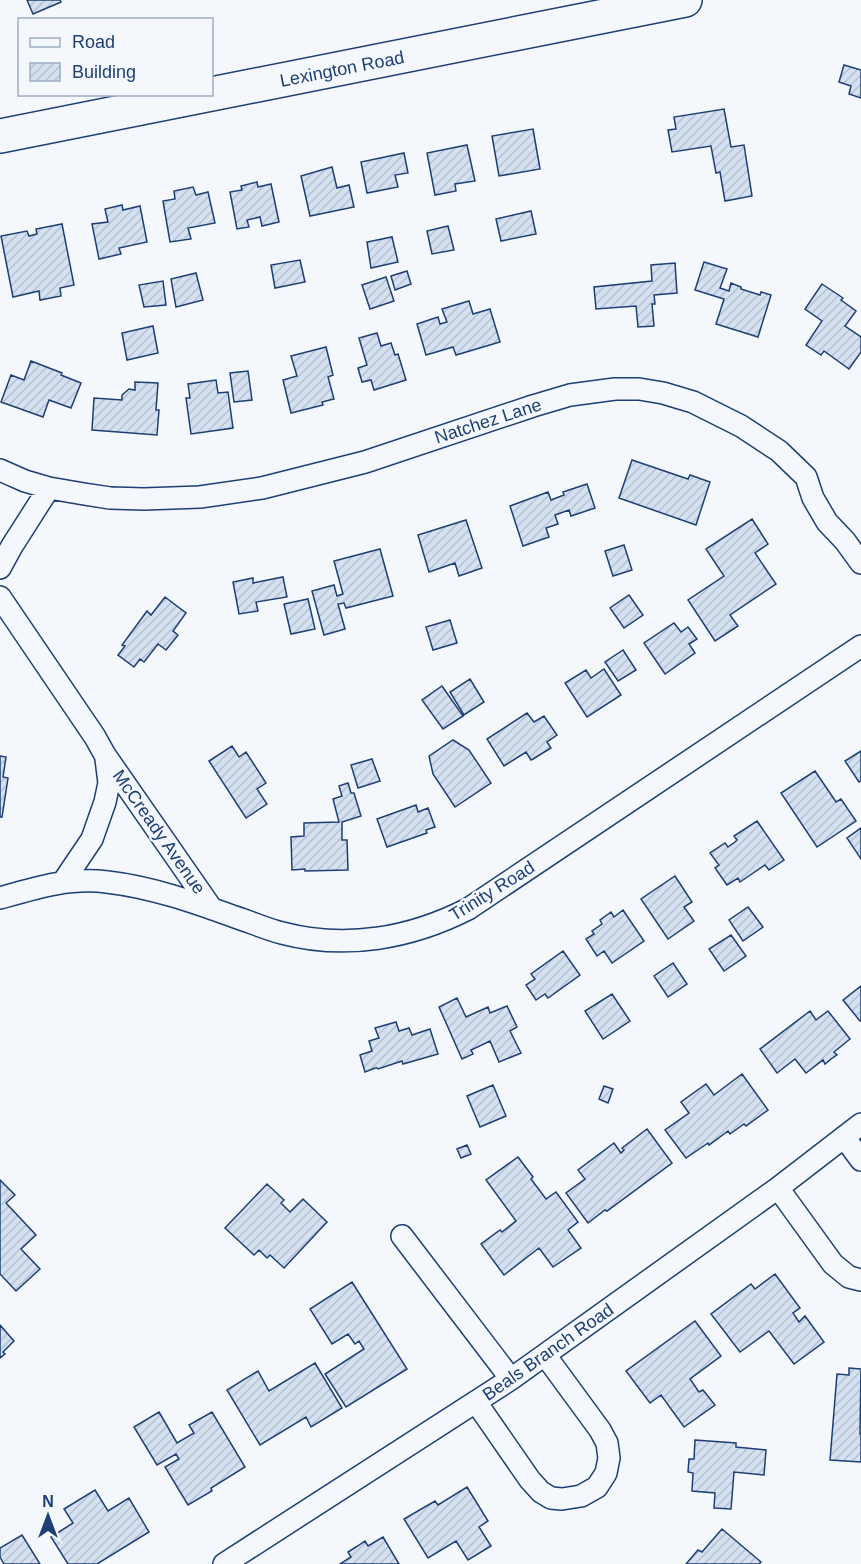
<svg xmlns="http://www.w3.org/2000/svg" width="861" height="1564" font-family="Arial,sans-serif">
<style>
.building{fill:url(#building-hatch);stroke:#1d3f73;stroke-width:1.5}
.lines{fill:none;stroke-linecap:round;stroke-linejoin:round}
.street-casing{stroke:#1d3f73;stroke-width:24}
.primary-casing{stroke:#1d3f73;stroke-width:36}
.street{stroke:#f4f7fb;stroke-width:21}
.primary{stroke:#f4f7fb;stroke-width:33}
.labels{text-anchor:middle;stroke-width:4.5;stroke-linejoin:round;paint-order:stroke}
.street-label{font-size:18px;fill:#1d3f73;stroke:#f4f7fb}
</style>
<defs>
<pattern id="building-hatch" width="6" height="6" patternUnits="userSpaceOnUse" patternTransform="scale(1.5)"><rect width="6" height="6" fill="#d5e0f0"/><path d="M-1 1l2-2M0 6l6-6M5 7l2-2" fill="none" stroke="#b6c1d1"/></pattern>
</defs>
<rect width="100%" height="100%" fill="#f4f7fb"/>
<path class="building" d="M27,0h33l1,2 -28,12z
M844,65l17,5v28l-12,-4 2,-8 -12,-4z
M724,109l7,38 13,-2 8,51 -27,5 -5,-29 -4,1 -5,-27 -39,6 -4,-22 8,-1 -2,-12z
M533,129l7,40 -41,7 -7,-40z
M467,145l8,36 -20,3 1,7 -21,4 -8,-42z
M404,153l4,20 -13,2 3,12 -31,6 -6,-31z
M332,167l5,21 12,-3 5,22 -44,9 -9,-40z
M257,182l1,5 13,-3 8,38 -17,4 -2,-9 -13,3 2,7 -12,2 -7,-37 12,-2 -1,-4z
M193,187l3,8 12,-3 7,31 -27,5 3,11 -21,3 -7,-41 12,-2 -1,-8z
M122,205l1,5 17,-4 7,36 -28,6 2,6 -22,5 -7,-35 16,-2 -3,-13z
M531,211l5,23 -35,7 -5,-22z
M62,224l12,61 -14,3 1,8 -21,4 -1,-9 -26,6 -12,-61 26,-5 2,5 8,-2 -1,-5z
M448,226l6,24 -22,4 -5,-23z
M392,237l6,25 -27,6 -4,-26z
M300,260l5,22 -30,6 -4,-23z
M704,262l23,7 -7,19 9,3 2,-8 10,4v2l19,6 1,-3 10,3 -13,42 -42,-13 8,-25 -29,-9z
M675,263l2,30 -23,2 1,9h-3l2,22 -16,1 -2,-21 -40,3 -2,-22 58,-6 -1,-16z
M407,271l4,13 -16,6 -4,-14z
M196,273l7,27 -27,7 -5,-28z
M386,277l8,24 -24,8 -8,-24z
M163,281l3,24 -22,2 -5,-22z
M822,284l21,14 -2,2 15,11 -11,15 16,11v15l-12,17 -25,-18 -3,4 -15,-10 16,-24 -17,-12z
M469,301l4,13 17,-5 10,33 -44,13 -3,-8 -27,8 -9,-31 21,-7 2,7 7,-2 -5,-13z
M153,326l5,27 -31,7 -5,-27z
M377,333l4,13 10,-3 4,12 3,-1 8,26 -32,10 -3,-10 -9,2 -4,-14 9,-3 -8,-27z
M326,347l7,28 -5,2 6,22 -12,3 1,3 -32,8 -8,-33 14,-4 -6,-20z
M31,361l31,12 -1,2 20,8 -10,25 -22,-8 -6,17 -42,-15 10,-27 13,5z
M248,371l4,29 -18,2 -4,-29z
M216,380l2,13 10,-1 5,36 -42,6 -5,-36h4l-2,-14z
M135,382l23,1 -2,27h3l-2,25 -65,-5 2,-32 28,2v-5l7,-6 6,1z
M632,460l56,19 2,-4 20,7 -14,43 -77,-27z
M587,484l8,24 -24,8 -2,-6 -14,5 3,9 -12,4 3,9 -26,9 -13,-40 38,-14 3,8 13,-5 -1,-3z
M752,519l16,25 -13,9 21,31 -46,31 8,11 -23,15 -27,-41 36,-24 -18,-27z
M466,520l16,48 -23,8 -4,-13 -26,9 -11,-37z
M624,545l8,25 -19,6 -8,-25z
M380,549l13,47 -47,12 -2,-5 -6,1 7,25 -21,6 -12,-44 22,-6 3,11 6,-2 -9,-33z
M283,577l4,20 -31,5 2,9 -19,3 -6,-32 20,-4v5z
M629,595l14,20 -19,13 -14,-20z
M165,597l21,16 -13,18 5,4 -12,15 -8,-6 -14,18 -4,-3 -6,8 -16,-12 7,-9 -3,-1 25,-34 4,4z
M308,599l7,30 -24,5 -7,-30z
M450,620l7,23 -24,7 -7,-23z
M674,623l7,9 7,-5 9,12 -8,5 6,9 -30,21 -21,-31z
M623,650l13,20 -18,11 -13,-19z
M604,669l17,26 -34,22 -22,-34 21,-13 5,8z
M470,679l14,23 -20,13 -14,-23z
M442,686l21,30 -20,13 -21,-29z
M527,713l7,9 10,-6 13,19 -10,7 4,6 -18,11 -2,1 -5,-8 -22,14 -17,-27z
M453,740l16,10 22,33 -36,24 -22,-33 -4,-18z
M232,746l7,11 7,-5 20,31 -9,6 10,15 -21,14 -37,-57z
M861,751v30l-2,1 -14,-21z
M0,756l6,1 -3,20 5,1 -6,39h-2z
M372,759l8,22 -22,7 -7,-23z
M815,771l21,31 5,-3 15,22 -39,26 -36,-54z
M348,783l3,10h3l7,23 -19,6v18h5l1,30 -43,1v-2l-13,1 -1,-33 13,-1v-13l35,-1 -6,-23 9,-3 -3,-10z
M416,805l2,7 10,-4 7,19 -9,3 1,3 -40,14 -10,-28z
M757,821l27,39 -15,10 -4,-5 -25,17 -2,-4 -11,7 -12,-17 4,-3 -9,-12 15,-10 3,4 7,-5 2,-2 -3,-4z
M861,828v31l-14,-21z
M675,876l17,26 -8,5 10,14 -26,18 -27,-40z
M748,907l15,20 -20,14 -14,-21z
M623,910l21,31 -32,22 -8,-12 -7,5 -11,-17 8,-5 -2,-3 10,-7 -2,-4 11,-8 3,5z
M731,935l15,21 -22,15 -15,-22z
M563,951l17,24 -32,23 -3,-4 -9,6 -10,-15 9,-6 -4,-5z
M673,963l14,21 -19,13 -14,-21z
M861,986v35h-1l-17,-21z
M612,994l18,27 -27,18 -18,-28z
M457,998l9,19 22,-10 2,6 17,-7 10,21 -7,4 11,22 -22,9 -9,-21 -19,9 2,4 -11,5 -23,-52z
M810,1011l6,9 12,-9 22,28 -16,13 3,3 -6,4 -6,5 -2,-4 -17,13 -11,-14 -18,14 -17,-24z
M396,1022l3,9 10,-3 3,7 18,-6 8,25 -35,10 -1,-3 -24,8 -1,-1h-2l-10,4 -5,-17 12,-4 -3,-10 10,-3 -4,-10z
M742,1074l26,36 -22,16 -2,-2 -14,10 -2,-3 -19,14 -1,-2 -22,15 -21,-28 24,-17 -8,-11 25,-18 8,11z
M493,1085l13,31 -26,11 -13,-31z
M604,1086l9,3 -5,14 -9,-4z
M647,1129l25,34 -65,48 -2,-1 -17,13 -22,-30 19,-14 -7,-9 36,-27 7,10 3,-3 -2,-2z
M467,1145l4,9 -10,4 -4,-9z
M518,1157l15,20 -2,2 15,20 10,-7 22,30 -10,8 13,18 -28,19 -14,-19 -35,27 -23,-31 19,-14 2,2 14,-11 -30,-41z
M0,1180l15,15 -9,8 30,32 -15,14 19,20 -24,22 -16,-17z
M267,1184l17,16 -3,3 9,9 13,-13 24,23 -43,46 -14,-13 -3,3 -8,-8 -5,5 -29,-27z
M775,1274l25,34 -7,5 6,9 6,-6 19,26 -30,22 -25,-33 -29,21 -29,-38 40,-30 4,5z
M352,1282l55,87 -61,38 -21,-33 39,-25 -5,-8 -4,3 -7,-10 -16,10 -22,-35z
M695,1321l26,35 -31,23 9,13 4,-2 12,15 -31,22 -23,-32 -11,8 -24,-32z
M0,1325l14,16 -11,11 2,2 -5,4z
M315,1363l27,45 -31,19 -5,-10 -46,28 -33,-55 31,-19 11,20z
M849,1368l12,1 -1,65h1v28l-31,-2 7,-86 12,1z
M159,1412l18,31 17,-10 -5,-8 23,-13 33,55 -34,21 1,3 -24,14 -23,-38 14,-8 -3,-5 -19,11 -23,-38z
M695,1440l41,3v4l30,3 -2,25 -30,-3 -3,37 -17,-1 1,-15 -23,-2 1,-18 -5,-1 1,-13h5z
M467,1487l21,34 -9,6 12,19 -23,14 -12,-19 -28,17 -24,-39 31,-18 3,4z
M95,1490l13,21 21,-13 20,34 -52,32h-29l-17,-27 22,-14 -9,-14z
M722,1529l39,33 -2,2h-73l12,-14 4,2z
M22,1535l18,29h-36l-4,-7v-9z
M383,1537l16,27h-59l11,-7 -3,-5 8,-5 9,-6 3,5z"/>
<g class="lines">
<defs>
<path id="street" d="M0,470l25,11 24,7 35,6 26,4 34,1 56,-2 62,-9 103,-26 168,-56 37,-11 45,-6h24l24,4 30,9 48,24 38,25 27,26 7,21 14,24 18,19 16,22
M0,568l12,-22 37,-58
M0,597l95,140 10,18 107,154
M63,882l29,-43 13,-37 4,-19 -3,-24
M0,898c35,-10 70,-21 107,-16 44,5 87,20 128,35 16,5 31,12 47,16 64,17 129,5 186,-24l393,-263
M844,1137l17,23
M778,1188l55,76 16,13 12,3
M402,1236l109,143
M476,1402l54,78 11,12 10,6 11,1 19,-3 16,-9 9,-14 3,-15 -2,-15 -7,-13 -55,-75
M224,1564l287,-185 267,-191 83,-64"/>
<path id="primary" d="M0,136l685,-136"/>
</defs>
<use href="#street" class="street-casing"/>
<use href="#primary" class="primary-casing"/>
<use href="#street" class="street"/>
<use href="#primary" class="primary"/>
</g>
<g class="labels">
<g class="street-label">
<text transform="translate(342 69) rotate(-11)" y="6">Lexington Road</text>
<text transform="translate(488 421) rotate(-18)" y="6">Natchez Lane</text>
<text transform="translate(159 832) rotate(55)" y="6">McCready Avenue</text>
<text transform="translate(492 891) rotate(-32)" y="6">Trinity Road</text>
<text transform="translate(548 1352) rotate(-35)" y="6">Beals Branch Road</text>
</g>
</g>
<rect x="18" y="18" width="195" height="78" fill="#f4f7fb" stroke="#9eadc5" stroke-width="1.5"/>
<rect x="30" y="38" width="30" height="9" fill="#f4f7fb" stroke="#9eadc5" stroke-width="1.5"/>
<text x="72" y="48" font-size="18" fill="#1d3f73">Road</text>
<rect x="30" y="63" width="30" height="18" fill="url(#building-hatch)" stroke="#9eadc5" stroke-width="1.5"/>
<text x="72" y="78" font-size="18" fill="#1d3f73">Building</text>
<g transform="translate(48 1516)" stroke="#f4f7fb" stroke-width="4.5" paint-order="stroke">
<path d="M0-4.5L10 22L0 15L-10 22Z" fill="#1d3f73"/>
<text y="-9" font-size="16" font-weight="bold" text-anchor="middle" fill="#1d3f73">N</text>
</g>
</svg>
